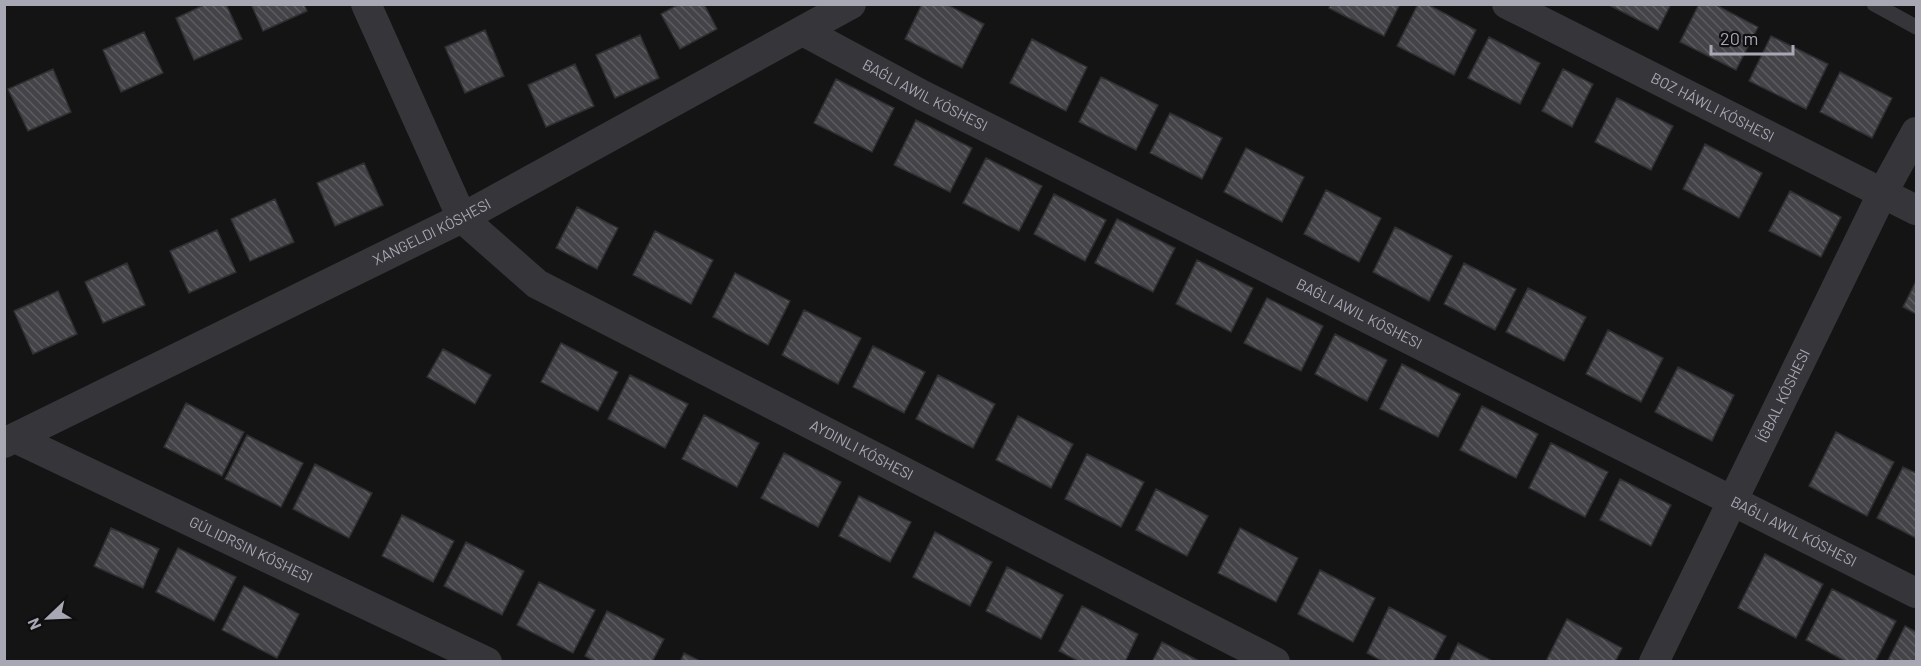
<svg xmlns="http://www.w3.org/2000/svg" width="1921" height="666" font-family="Barlow,sans-serif">
<style>
.building{fill:url(#building-back-hatch);stroke:#2f2e31;stroke-width:1.5}
.lines{fill:none;stroke-linecap:round;stroke-linejoin:round}
.lane{stroke:#36353a;stroke-width:15}
.street{stroke:#36353a;stroke-width:30}
.labels{text-anchor:middle;stroke-width:5;stroke-linejoin:round;paint-order:stroke}
.street-label{font-size:15px;fill:#a7a8b4;stroke:#0f0f10}
</style>
<defs>
<pattern id="building-back-hatch" width="6" height="6" patternUnits="userSpaceOnUse" patternTransform="scale(1.5)"><rect width="6" height="6" fill="#444348"/><path d="M-1 5l2 2M0 0l6 6M5-1l2 2" fill="none" stroke="#5c5b60"/></pattern>
</defs>
<rect width="100%" height="100%" fill="#141415"/>
<path class="building" d="M206,4h20l16,35 -48,21 -18,-42z
M251,4h53l3,7 -44,20z
M679,4h25l13,25 -37,20 -19,-35z
M922,4h24l38,20 -22,44 -57,-29z
M1330,4h70l-16,32 -55,-28z
M1418,4h9l49,26 -22,45 -57,-29z
M1607,4h64l-13,26z
M1699,4h15l44,23 -22,43 -56,-28z
M485,30l19,46 -39,17 -20,-46z
M144,32l19,41 -42,19 -18,-42z
M640,35l19,43 -44,20 -19,-43z
M1771,36l57,28 -22,45 -57,-28z
M1489,37l51,26 -20,41 -52,-26z
M1032,39l55,28 -21,44 -56,-28z
M575,64l19,42 -48,21 -18,-42z
M53,69l18,43 -43,19 -20,-42z
M1563,69l30,15 -21,43 -30,-16z
M1840,72l52,26 -20,40 -52,-26z
M1101,77l57,28 -22,45 -57,-28z
M836,79l58,29 -22,44 -58,-29z
M1617,98l56,28 -22,44 -56,-28z
M1170,113l52,25 -20,41 -52,-26z
M916,120l56,28 -22,44 -56,-27z
M1705,144l57,29 -23,45 -56,-29z
M1246,148l58,29 -22,45 -58,-30z
M986,158l56,28 -23,45 -56,-28z
M364,163l19,42 -48,21 -18,-43z
M1326,190l55,28 -22,44 -55,-28z
M1790,191l51,26 -20,40 -52,-26z
M1054,194l52,26 -21,41 -51,-27z
M275,199l19,43 -44,19 -19,-42z
M577,207l41,21 -21,41 -41,-21z
M1117,219l58,29 -22,44 -58,-29z
M1395,227l57,29 -23,45 -56,-29z
M217,230l19,42 -47,21 -19,-42z
M655,231l58,29 -22,44 -58,-29z
M1197,260l56,28 -22,44 -55,-28z
M127,263l18,42 -42,18 -18,-41z
M1464,263l52,26 -21,41 -51,-26z
M735,273l55,28 -22,44 -55,-28z
M1916,281v33l-13,-7z
M1528,288l58,29 -22,44 -58,-29z
M58,291l19,43 -44,20 -19,-43z
M1267,298l56,28 -22,45 -57,-28z
M804,310l57,28 -23,46 -56,-29z
M1608,330l55,28 -22,44 -55,-28z
M1335,334l52,26 -20,41 -52,-27z
M561,343l57,29 -20,39 -57,-29z
M873,346l52,26 -21,41 -51,-26z
M443,349l48,26 -16,29 -48,-27z
M1402,364l58,30 -22,43 -58,-28z
M1678,367l56,28 -22,46 -57,-29z
M630,375l58,29 -23,44 -57,-29z
M938,375l57,29 -22,44 -57,-29z
M186,403l58,29 -22,44 -58,-29z
M1482,406l56,28 -22,44 -56,-28z
M704,415l55,28 -22,44 -55,-28z
M1018,416l55,28 -22,44 -55,-28z
M1836,432l58,30 -27,54 -58,-30z
M247,435l56,28 -22,44 -56,-28z
M1551,443l57,29 -23,45 -56,-29z
M784,453l57,29 -23,45 -57,-29z
M1087,454l57,28 -23,45 -56,-28z
M315,464l57,29 -23,45 -56,-29z
M1903,467l13,6v65l-39,-20z
M1620,479l51,26 -20,41 -51,-26z
M1156,489l52,27 -21,40 -51,-26z
M859,496l52,26 -21,40 -51,-26z
M402,515l52,26 -21,41 -51,-26z
M111,528l48,21 -16,39 -49,-22z
M1240,528l58,30 -22,44 -58,-29z
M935,532l57,30 -22,44 -57,-29z
M466,542l58,29 -22,44 -58,-29z
M178,548l58,29 -22,44 -58,-29z
M1765,554l58,30 -27,54 -58,-30z
M1007,567l56,28 -22,44 -55,-28z
M1320,570l55,28 -22,44 -55,-28z
M539,582l56,28 -22,43 -56,-28z
M244,586l55,28 -22,44 -55,-28z
M1832,589l64,32 -21,41h-28l-41,-22z
M1082,606l56,28 -13,28h-45l-21,-11z
M1389,607l57,29 -13,26h-49l-17,-9z
M607,611l57,28 -12,23h-56l-11,-6z
M1567,619l55,29 -7,14 -69,-1z
M1905,626l11,6v30h-29z
M1162,642l39,20h-49z
M1458,643l36,19h-45z
M684,653l18,9h-22z"/>
<g class="lines">
<path class="lane" d="M1874,4l42,23"/>
<g class="street">
<path id="s1" d="M366,4l96,214 75,66 738,378"/>
<path id="s2" d="M1507,4l409,206"/>
<path id="s3" d="M803,31l119,64 994,498"/>
<path id="s4" d="M15,438l472,224"/>
<path id="s5" d="M4,443l458,-225 389,-214"/>
<path id="s6" d="M1654,662l229,-470 33,-60"/>
</g>
</g>
<g class="labels">
<g class="street-label">
<text dy="5" stroke="none"><textPath href="#s3" startOffset="138">BAǴLI AWIL KÓSHESI</textPath></text>
<text dy="5" stroke="none"><textPath href="#s2" startOffset="230">BOZ HÁWLI KÓSHESI</textPath></text>
<text dy="5" stroke="none"><textPath href="#s5" startOffset="477">XANGELDI KÓSHESI</textPath></text>
<text dy="5" stroke="none"><textPath href="#s3" startOffset="624">BAǴLI AWIL KÓSHESI</textPath></text>
<text dy="5" stroke="none"><textPath href="#s6" startOffset="296">ÍǴBAL KÓSHESI</textPath></text>
<text dy="5" stroke="none"><textPath href="#s1" startOffset="699">AYDINLI KÓSHESI</textPath></text>
<text dy="5" stroke="none"><textPath href="#s3" startOffset="1110">BAǴLI AWIL KÓSHESI</textPath></text>
<text dy="5" stroke="none"><textPath href="#s4" startOffset="261">GÚLIDRSIN KÓSHESI</textPath></text>
</g>
</g>
<rect width="1921" height="666" fill="none" stroke="#a7a8b4" stroke-width="12"/>
<g transform="translate(48 618) rotate(247)" stroke="#0f0f10" stroke-width="4.5" paint-order="stroke">
<path d="M0-4.5L10 22L0 15L-10 22Z" fill="#a7a8b4"/>
<text y="-9" font-size="16" font-weight="bold" text-anchor="middle" fill="#a7a8b4">N</text>
</g>
<path d="M1711 45v9h82v-9" fill="none" stroke="#a7a8b4" stroke-width="3"/>
<text x="1720" y="45" font-size="18" fill="#a7a8b4" stroke="#0f0f10" stroke-width="4.5" paint-order="stroke">20 m</text>
</svg>
